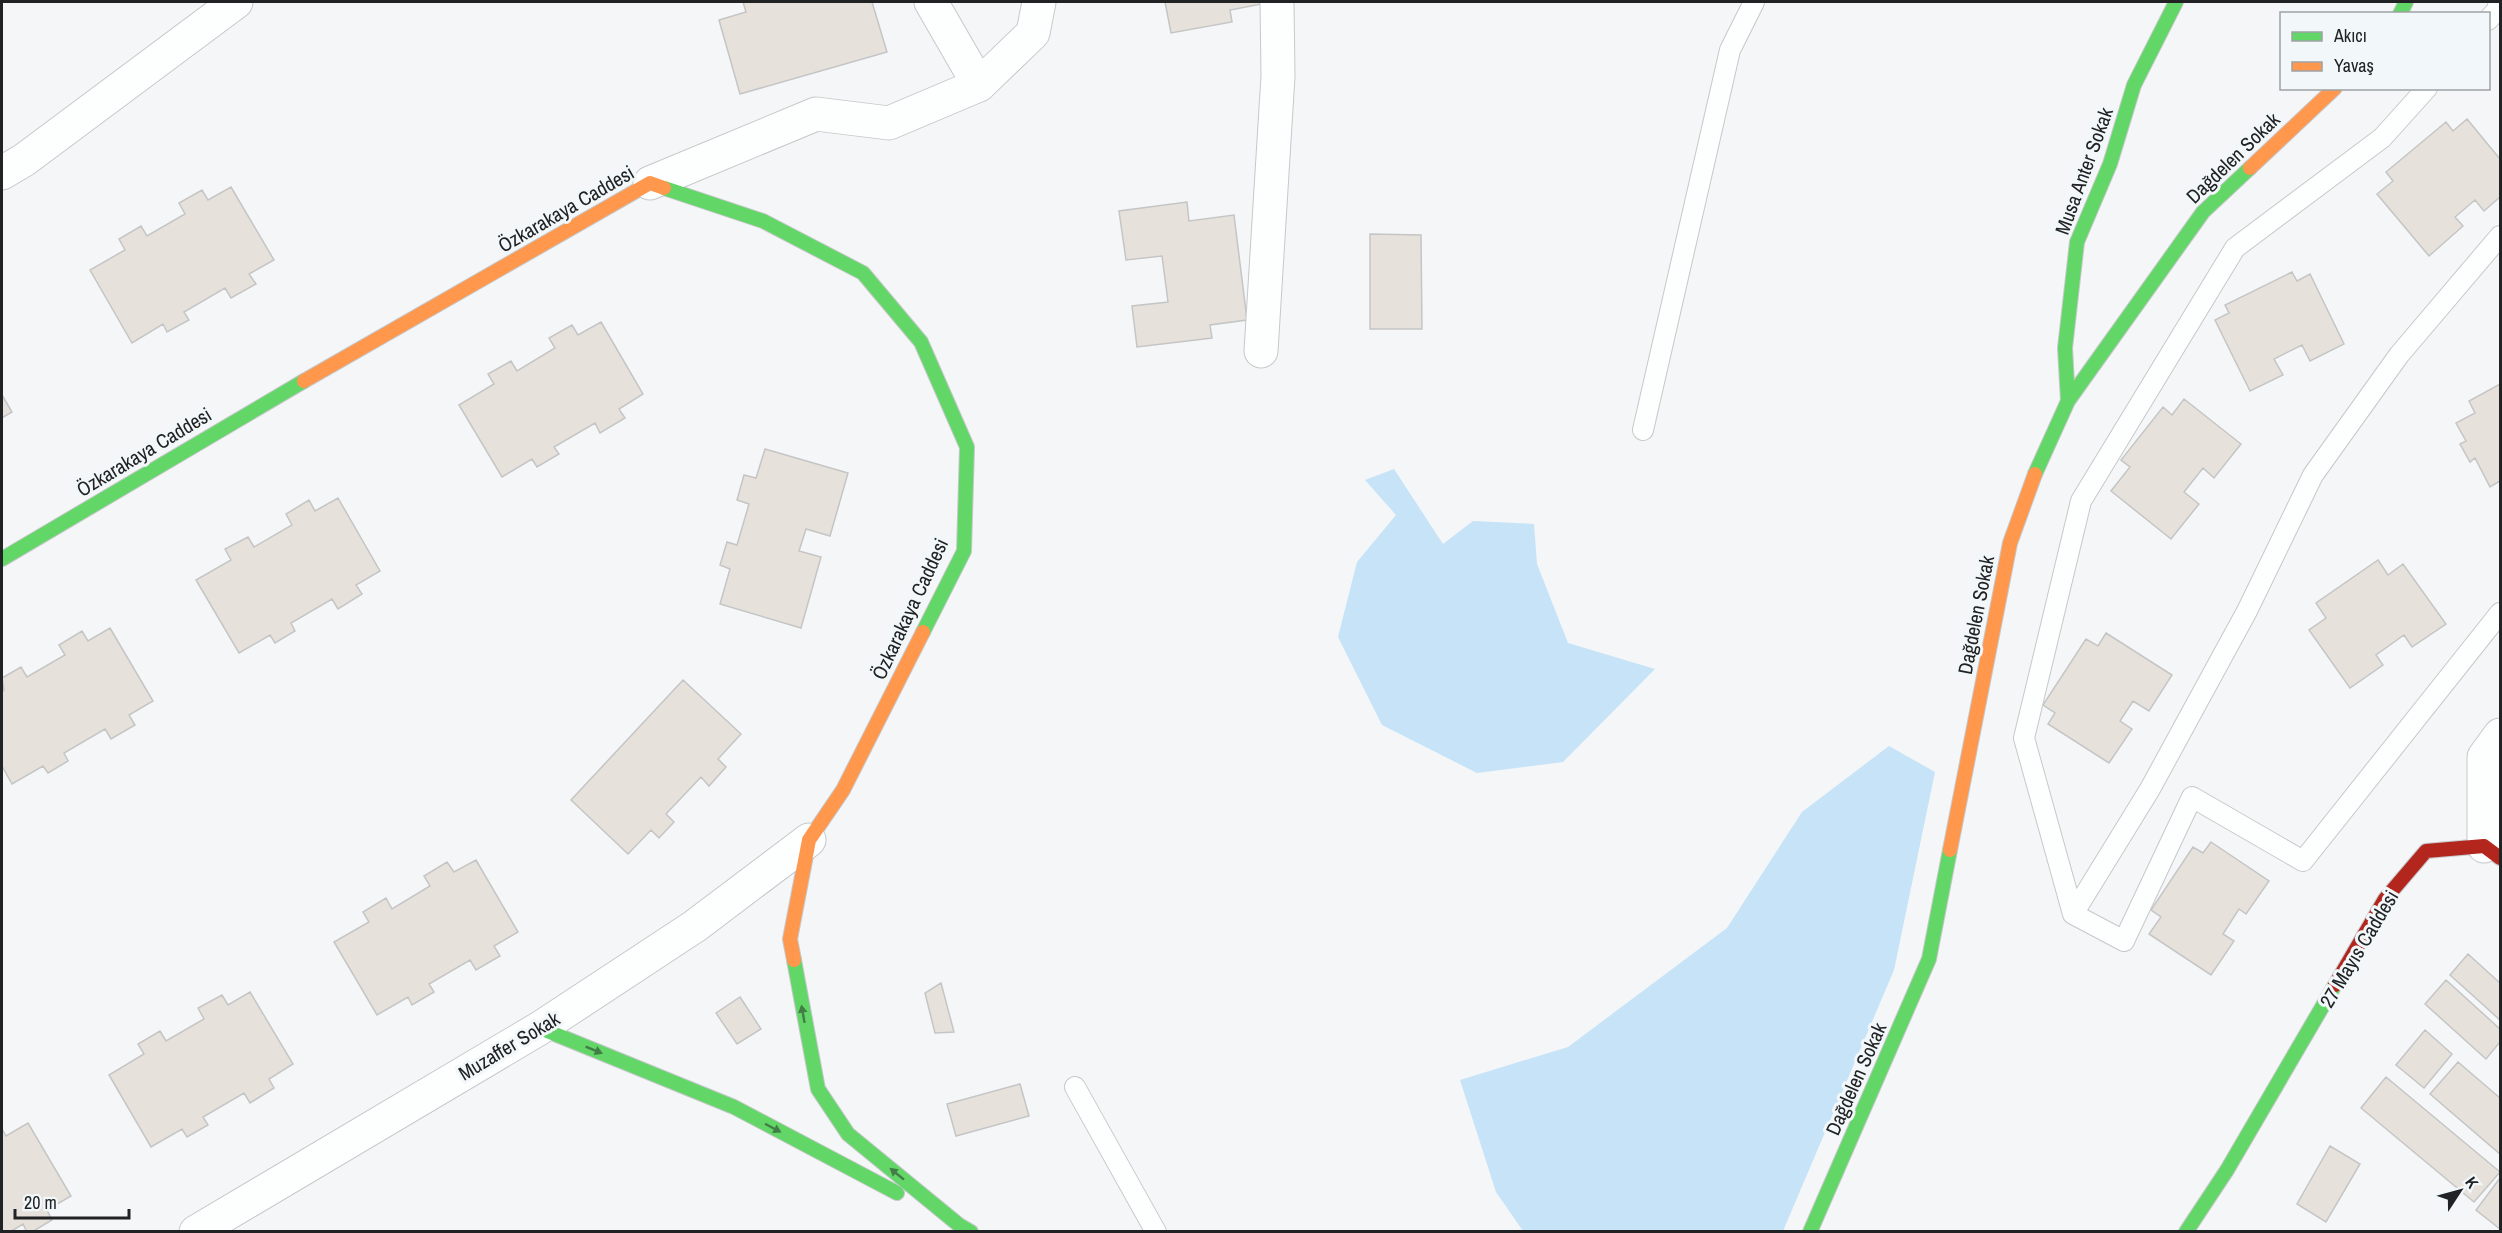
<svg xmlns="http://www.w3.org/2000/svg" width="2502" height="1233" font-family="'Archivo Narrow',sans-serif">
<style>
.green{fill:#c6e3f8}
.building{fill:#e6e1db;stroke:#c5c5c5;stroke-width:1.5}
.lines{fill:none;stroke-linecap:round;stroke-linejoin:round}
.lane-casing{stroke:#c6c8ca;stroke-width:22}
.street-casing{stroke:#c6c8ca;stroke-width:35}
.fast-casing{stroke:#c6c8ca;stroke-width:16}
.slow-casing{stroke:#c6c8ca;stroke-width:16}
.jam-casing{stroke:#c6c8ca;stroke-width:16}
.lane{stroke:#fdfefe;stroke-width:20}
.street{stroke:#fdfefe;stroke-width:33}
.fast{stroke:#63d668;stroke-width:14}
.slow{stroke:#ff974d;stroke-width:14}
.jam{stroke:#b3261e;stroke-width:14}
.oneway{fill:#427c46}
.labels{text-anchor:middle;stroke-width:6;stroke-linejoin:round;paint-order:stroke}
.street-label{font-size:20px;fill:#202223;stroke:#f2f7fa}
</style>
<rect width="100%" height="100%" fill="#f4f6f8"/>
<path class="green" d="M1394,469l49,75 30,-23 61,3 3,40 31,79 87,26 -92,93 -86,11 -95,-48 -44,-88 19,-75 39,-47 -31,-35z
M1889,746l46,26 -41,198 -111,261h-260l-27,-39 -36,-112 108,-33 159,-119 75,-116z"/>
<path class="building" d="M743,2h129l15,50 -147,42 -21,-74 27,-8z
M1165,2h107l-42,8 2,12 -61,11z
M2467,119l33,40v38l-16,14 -9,-11 -20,17 8,9 -34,30 -52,-62 16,-13 -7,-9 60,-50 7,9z
M231,187l43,73 -25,14 7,10 -25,14 -6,-10 -41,24 5,8 -22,12 -4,-8 -31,19 -42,-73 35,-20 -6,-11 22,-13 6,10 38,-22 -6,-11 23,-13 6,10z
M1187,202l2,19 45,-6 13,105 -37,5 2,13 -75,9 -5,-41 36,-4 -6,-46 -36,4 -7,-49z
M1370,234l51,1 1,94h-52z
M2292,272l5,9 13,-7 34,70 -34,17 -8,-16 -28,14 9,16 -33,16 -35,-71 14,-7 -4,-8z
M601,322l42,72 -24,15 6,9 -25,15 -5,-10 -41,24 5,7 -22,13 -5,-8 -30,18 -43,-72 35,-21 -6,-10 23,-13 6,10 38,-23 -6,-10 23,-13 6,10z
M2500,384v97l-10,6 -15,-29 -5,4 -10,-18 6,-3 -10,-18 19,-10 -6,-12z
M2,395l10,17 -10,6z
M2184,399l57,45 -27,34 -11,-10 -19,24 15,12 -28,35 -60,-48 19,-24 -9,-7 42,-53 9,8z
M765,449l83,24 -18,63 -24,-7 -7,22 22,6 -20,71 -81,-24 10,-35 -10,-4 7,-23 10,3 12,-41 -12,-4 7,-25 12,3z
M338,498l42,73 -24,14 6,9 -24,15 -6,-10 -41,24 4,8 -20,12 -5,-8 -31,18 -43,-73 35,-20 -6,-11 23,-12 6,10 38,-22 -6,-11 23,-14 6,11z
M2378,560l10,15 15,-11 43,60 -34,23 -8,-12 -28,20 7,10 -33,23 -41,-58 17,-12 -10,-15z
M110,628l43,73 -24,14 6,10 -24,14 -6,-10 -41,24 4,8 -20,12 -5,-7 -31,18 -10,-18v-74l2,-2 -2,-12 19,-11 6,10 38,-22 -6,-10 23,-14 6,10z
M2106,633l66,42 -23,36 -16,-10 -13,20 12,8 -23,34 -61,-39 7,-11 -12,-8 43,-66 12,7z
M683,680l58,54 -23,25 8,8 -17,19 -8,-9 -35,37 8,8 -15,16 -8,-8 -23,24 -57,-54z
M2211,842l58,39 -23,33 -7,-5 -16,25 11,7 -23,34 -62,-41 12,-17 -10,-7 42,-63 10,6z
M476,860l42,72 -24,14 6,10 -24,14 -6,-10 -41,24 5,8 -22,13 -4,-8 -31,18 -43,-73 35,-20 -6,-10 23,-14 6,11 38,-23 -6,-10 23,-14 7,10z
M2468,954l32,29v37l-50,-45z
M2446,980l54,49v13l-14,17 -61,-55z
M941,983l13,49 -19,1 -10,-40z
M250,992l43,72 -24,15 5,9 -24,15 -6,-10 -41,24 5,8 -21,12 -5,-8 -31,18 -42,-72 35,-21 -6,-10 22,-13 6,10 38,-22 -6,-11 24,-13 6,10z
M740,997l21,32 -24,15 -21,-31z
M2425,1030l27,24 -28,34 -28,-23z
M2458,1062l42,36v56l-70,-60z
M2386,1077l114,95 -26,30 -113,-94z
M1020,1084l9,32 -73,20 -9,-32z
M28,1123l43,73 -24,14 5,10 -20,12h-5l-4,-8 -13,8h-8v-103l4,7z
M2330,1146l30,18 -34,58 -29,-18z
M2500,1178v51l-24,-19z"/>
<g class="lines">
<defs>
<path id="lane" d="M2488,20l9,-10 2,-8
M2427,88l-45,50 -147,110 -154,253 -57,237 49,176 51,27 68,-144 111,64 197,-248
M1643,430l87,-380 24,-48
M2073,914l77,-125 97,-178 66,-136 86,-120 101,-119
M1075,1087l81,145"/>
<path id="street" d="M931,2l48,83
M2,173l22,-13 212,-158
M650,183l166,-69 73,9 90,-38 54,-52 6,-31
M1261,351l17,-275 -1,-74
M2484,846v-89l16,-22
M196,1232l344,-204 155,-102 114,-86"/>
<path id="fast" d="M2400,14l6,-12
M664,188l99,33 100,52 58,69 46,105 -3,104 -41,81
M2068,401l-3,-53 12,-106 33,-78 24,-79 42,-83
M2035,474l33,-73 135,-189 47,-44
M2,559l302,-178
M794,960l24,129 30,45 111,91 12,7
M540,1028l194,79 163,86
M1810,1232l119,-273 21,-109
M2186,1232l41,-62 108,-185"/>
<path id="slow" d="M2250,168l85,-80
M304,381l346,-198 14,5
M1950,850l60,-307 25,-69
M794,960l-4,-21 19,-99 34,-50 80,-158"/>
<path id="jam" d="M2335,985l50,-86 41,-48 58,-5 16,12"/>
</defs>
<use href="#lane" class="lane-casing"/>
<use href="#street" class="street-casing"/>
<use href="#fast" class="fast-casing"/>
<use href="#slow" class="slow-casing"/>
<use href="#jam" class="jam-casing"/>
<use href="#lane" class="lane"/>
<use href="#street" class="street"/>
<use href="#fast" class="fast"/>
<use href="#slow" class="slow"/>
<use href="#jam" class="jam"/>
</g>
<defs><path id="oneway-solid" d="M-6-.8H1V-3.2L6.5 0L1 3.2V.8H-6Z" transform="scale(1.5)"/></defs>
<g class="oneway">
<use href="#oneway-solid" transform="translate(803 1014) rotate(-100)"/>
<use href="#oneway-solid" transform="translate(594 1050) rotate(22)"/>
<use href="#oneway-solid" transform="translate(773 1128) rotate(28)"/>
<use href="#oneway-solid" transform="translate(897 1174) rotate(-141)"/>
</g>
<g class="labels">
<g class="street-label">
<text transform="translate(2233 158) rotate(-44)" y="7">Dağdelen Sokak</text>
<text transform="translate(2084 171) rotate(-70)" y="7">Musa Anter Sokak</text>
<text transform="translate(566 209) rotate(-30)" y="7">Özkarakaya Caddesi</text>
<text transform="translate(144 452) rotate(-31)" y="7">Özkarakaya Caddesi</text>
<text transform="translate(910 609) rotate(-65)" y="7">Özkarakaya Caddesi</text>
<text transform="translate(1976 615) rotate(-79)" y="7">Dağdelen Sokak</text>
<text transform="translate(2359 949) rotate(-59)" y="7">27 Mayıs Caddesi</text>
<text transform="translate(509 1046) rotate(-31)" y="7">Muzaffer Sokak</text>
<text transform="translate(1856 1079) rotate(-66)" y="7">Dağdelen Sokak</text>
</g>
</g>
<rect width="2502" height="1233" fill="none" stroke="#202223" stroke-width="6"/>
<rect x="2280" y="12" width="210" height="78" fill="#f2f7fa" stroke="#9ea2a4" stroke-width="1.5"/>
<rect x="2292" y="32" width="30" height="9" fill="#63d668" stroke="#9ea2a4" stroke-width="1.5"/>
<text x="2334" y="42" font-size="18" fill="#202223">Akıcı</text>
<rect x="2292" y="62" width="30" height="9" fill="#ff974d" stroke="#9ea2a4" stroke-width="1.5"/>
<text x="2334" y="72" font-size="18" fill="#202223">Yavaş</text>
<g transform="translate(2460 1191) rotate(54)" stroke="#f2f7fa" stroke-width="4.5" paint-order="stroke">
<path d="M0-4.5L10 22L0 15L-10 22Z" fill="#202223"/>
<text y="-9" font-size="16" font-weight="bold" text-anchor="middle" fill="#202223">K</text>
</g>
<path d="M15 1209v9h114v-9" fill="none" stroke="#202223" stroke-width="3"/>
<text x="24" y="1209" font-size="18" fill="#202223" stroke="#f2f7fa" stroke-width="4.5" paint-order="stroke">20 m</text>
</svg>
